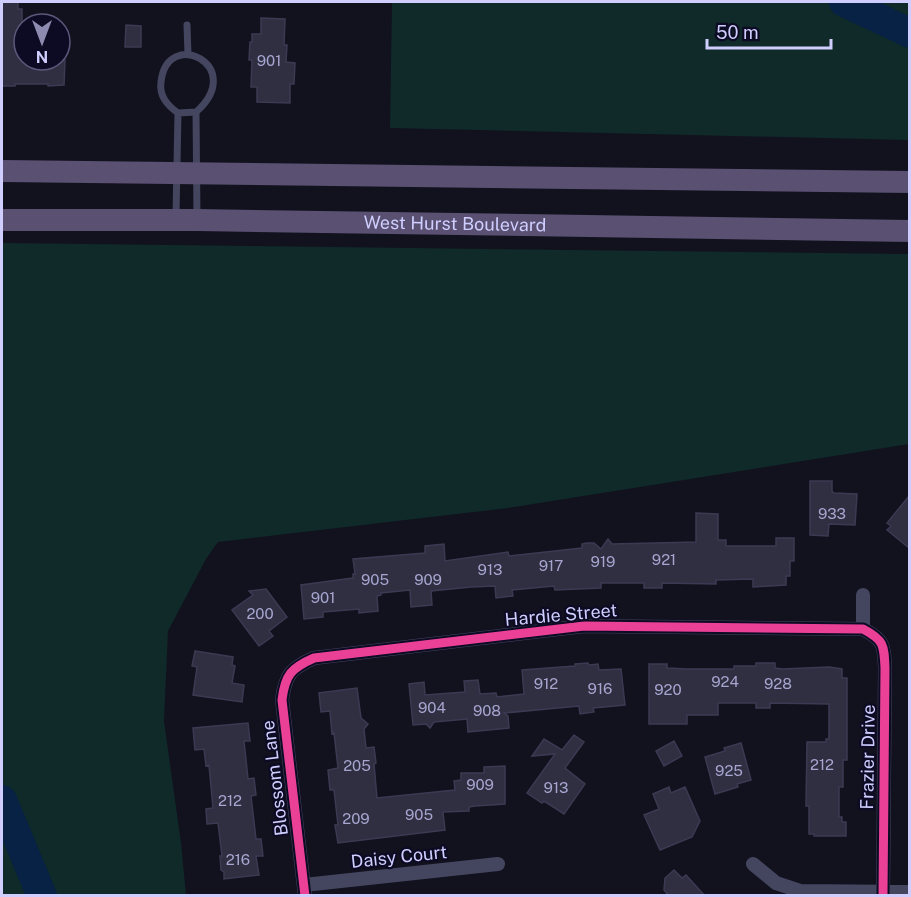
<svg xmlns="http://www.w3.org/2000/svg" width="911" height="897" font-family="'Public Sans',sans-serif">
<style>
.green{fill:#0f2a28}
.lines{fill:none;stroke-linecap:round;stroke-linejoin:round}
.river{stroke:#072244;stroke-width:30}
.building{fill:#302e41;stroke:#3c3a53;stroke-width:1.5}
.service{stroke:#444660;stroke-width:7}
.minor{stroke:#444660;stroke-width:14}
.primary{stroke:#595072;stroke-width:22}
.cycleway-casing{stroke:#0d0b24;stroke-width:13}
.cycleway{stroke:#ea4096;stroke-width:9}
.labels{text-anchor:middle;stroke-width:4.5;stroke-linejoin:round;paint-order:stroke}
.number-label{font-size:15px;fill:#a7a6d0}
.street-label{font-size:18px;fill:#cfceff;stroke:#0d0b24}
</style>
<rect width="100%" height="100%" fill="#12111e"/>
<path class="green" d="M392,2h517v138l-519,-12z
M2,243l907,11v190l-401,64 -290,34 -12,17 -38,72 -4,90 17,122 5,52h-184z"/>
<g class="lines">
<path class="river" d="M844,2l66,31
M2,800l40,96"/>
</g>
<path class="building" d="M2,2h16v7h4v45l2,1v5h41l-1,25 -16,1v-2h-33v2h-13z
M261,18l24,1 -1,26h3l-1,17 9,1 -1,21h-4v19l-33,-1v-15h-6l1,-27h-3l1,-18h2v-8h9z
M126,25l15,1v21h-16z
M810,481h22v10l2,2 23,1 -2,31 -26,-1 -1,12 -18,-1z
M909,496v52l-22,-18 4,-4 -4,-3z
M696,513l22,1v26h8v6h50v-8h18v23h-4v15h-4v9l-33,2v-8l-37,1v4l-54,-1v5h-18v-5h-43v5l-46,2 -1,-4 -42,4 1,6 -17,2 -1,-12 -24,1 -40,4 1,14 -21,2 -1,-17 -29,3v2l-4,1 1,15 -19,2v-4l-36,3v5l-19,2 -3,-34 52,-7v-4h2l-2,-15 72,-6v-7l19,-2 1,17 63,-9 1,4 73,-8v-4l5,-1h7l7,6 7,-10 4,5 84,-2z
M266,589l21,28 -18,14 4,5 -14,10 -27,-36 21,-15 -4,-4z
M195,651l38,6 -1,8 3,1 -3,17 12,2 -2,17 -49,-7 4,-28 -5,-1z
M588,663l1,2 9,-1 1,6 22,-1 4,36 -32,3 1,4 -14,2 -1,-8 -75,7 4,3 1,12 -41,4 -1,-13 -33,3 -4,6 -4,-4 -13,1 -4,-41 15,-2 1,13 40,-3 -1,-11 14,-1 2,14 16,-1 1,4 27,-3 -2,-24 53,-4v-2z
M756,663h19v5l7,1 47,-2 13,2v9h5v82h-4v27h-4v30h3v5h4v14h-32v-2h-5v-28h-3l1,-64h19v-3h3v-35l-59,-1v5h-14v-5h-38v12h-31v9h-38v-60h18v4l20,1h47v-3h22z
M357,688l4,30 7,6 -4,5 2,19 8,-1 2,16 -2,1 3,34 78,-8 -1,-9 7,-1v-7h23v-6l21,-1v38l-30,2 -6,1v4l-26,1 2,18 -107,13 -3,-18h3l-4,-35h-4l-2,-20 10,-2 -4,-35 -2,1 -2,-23 -9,1 -2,-19z
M248,723l2,18h-6l4,38 6,-1 2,17 -5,1 5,43h5l2,17h-7l3,19 -35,4v-7l-3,-2 -1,-14h2l-4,-33 -11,1 -1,-15 7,-1 -4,-43 -3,1 -2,-17 -9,1 -2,-22z
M574,735l10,7 -19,26 20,16 -21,30 -20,-13 -2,2 -15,-10 28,-39 -23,2 12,-17 18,11z
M674,741l8,15 -18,10 -8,-15z
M741,743l10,37 -14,4 1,3 -23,7 -10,-37 20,-6 -1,-3z
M669,787l2,6 14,-6 15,34 -8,16 -32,13 -16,-35 15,-6 -6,-15z
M674,870l8,8 4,-3 19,21h-36l-5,-6 1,-12z"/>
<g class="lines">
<path class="service" d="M187,25l1,30
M178,113l18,-1
M176,215l2,-102c-11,-8 -19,-17 -17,-31 6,-56 87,-16 35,30l1,105"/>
<path class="minor" d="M863,595v34
M753,864l23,19 24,8 110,1
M304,885l194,-21
M305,896l-23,-196c3,-25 9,-32 32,-42l270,-32 279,3c21,11 21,16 22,39l-2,228"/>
<g class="primary">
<path d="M2,171l908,11"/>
<path id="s1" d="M2,220h195l713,11"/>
</g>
<defs>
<path id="cycleway" d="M305,896l-23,-196c3,-25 9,-32 32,-42l270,-32 279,3c21,11 21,16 22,39l-2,228"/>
</defs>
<use href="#cycleway" class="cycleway-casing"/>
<use href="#cycleway" class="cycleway"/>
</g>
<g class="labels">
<g class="number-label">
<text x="269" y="66">901</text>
<text x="832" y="519">933</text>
<text x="664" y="565">921</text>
<text x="603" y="567">919</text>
<text x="551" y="571">917</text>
<text x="490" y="575">913</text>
<text x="375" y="585">905</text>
<text x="428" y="585">909</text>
<text x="323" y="603">901</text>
<text x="260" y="619">200</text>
<text x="725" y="687">924</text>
<text x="546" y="689">912</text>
<text x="778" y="689">928</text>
<text x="600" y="694">916</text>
<text x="668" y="695">920</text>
<text x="432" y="713">904</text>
<text x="487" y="716">908</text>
<text x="822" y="770">212</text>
<text x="357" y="771">205</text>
<text x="729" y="776">925</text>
<text x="480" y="790">909</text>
<text x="556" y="793">913</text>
<text x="230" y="806">212</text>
<text x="419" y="820">905</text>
<text x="356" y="824">209</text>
<text x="238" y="865">216</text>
</g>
<g class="street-label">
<text dy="6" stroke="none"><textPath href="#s1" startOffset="453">West Hurst Boulevard</textPath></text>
<text transform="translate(561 615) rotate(-5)" y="6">Hardie Street</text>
<text transform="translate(868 757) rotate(-89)" y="6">Frazier Drive</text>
<text transform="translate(275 778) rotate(-97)" y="6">Blossom Lane</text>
<text transform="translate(399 857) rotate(-6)" y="6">Daisy Court</text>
</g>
</g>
<rect width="911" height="897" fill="none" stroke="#cfceff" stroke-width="6"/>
<g transform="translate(42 42) rotate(180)"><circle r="28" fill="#0d0b24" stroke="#5b597c" stroke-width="1.5"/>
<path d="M0-4.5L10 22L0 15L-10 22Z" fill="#8d8cb0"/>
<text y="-9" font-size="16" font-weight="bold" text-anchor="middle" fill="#cfceff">N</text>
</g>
<path d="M707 39v9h124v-9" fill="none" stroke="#cfceff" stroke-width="3"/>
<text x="716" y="39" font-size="18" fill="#cfceff" stroke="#0d0b24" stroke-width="4.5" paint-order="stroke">50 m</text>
</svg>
